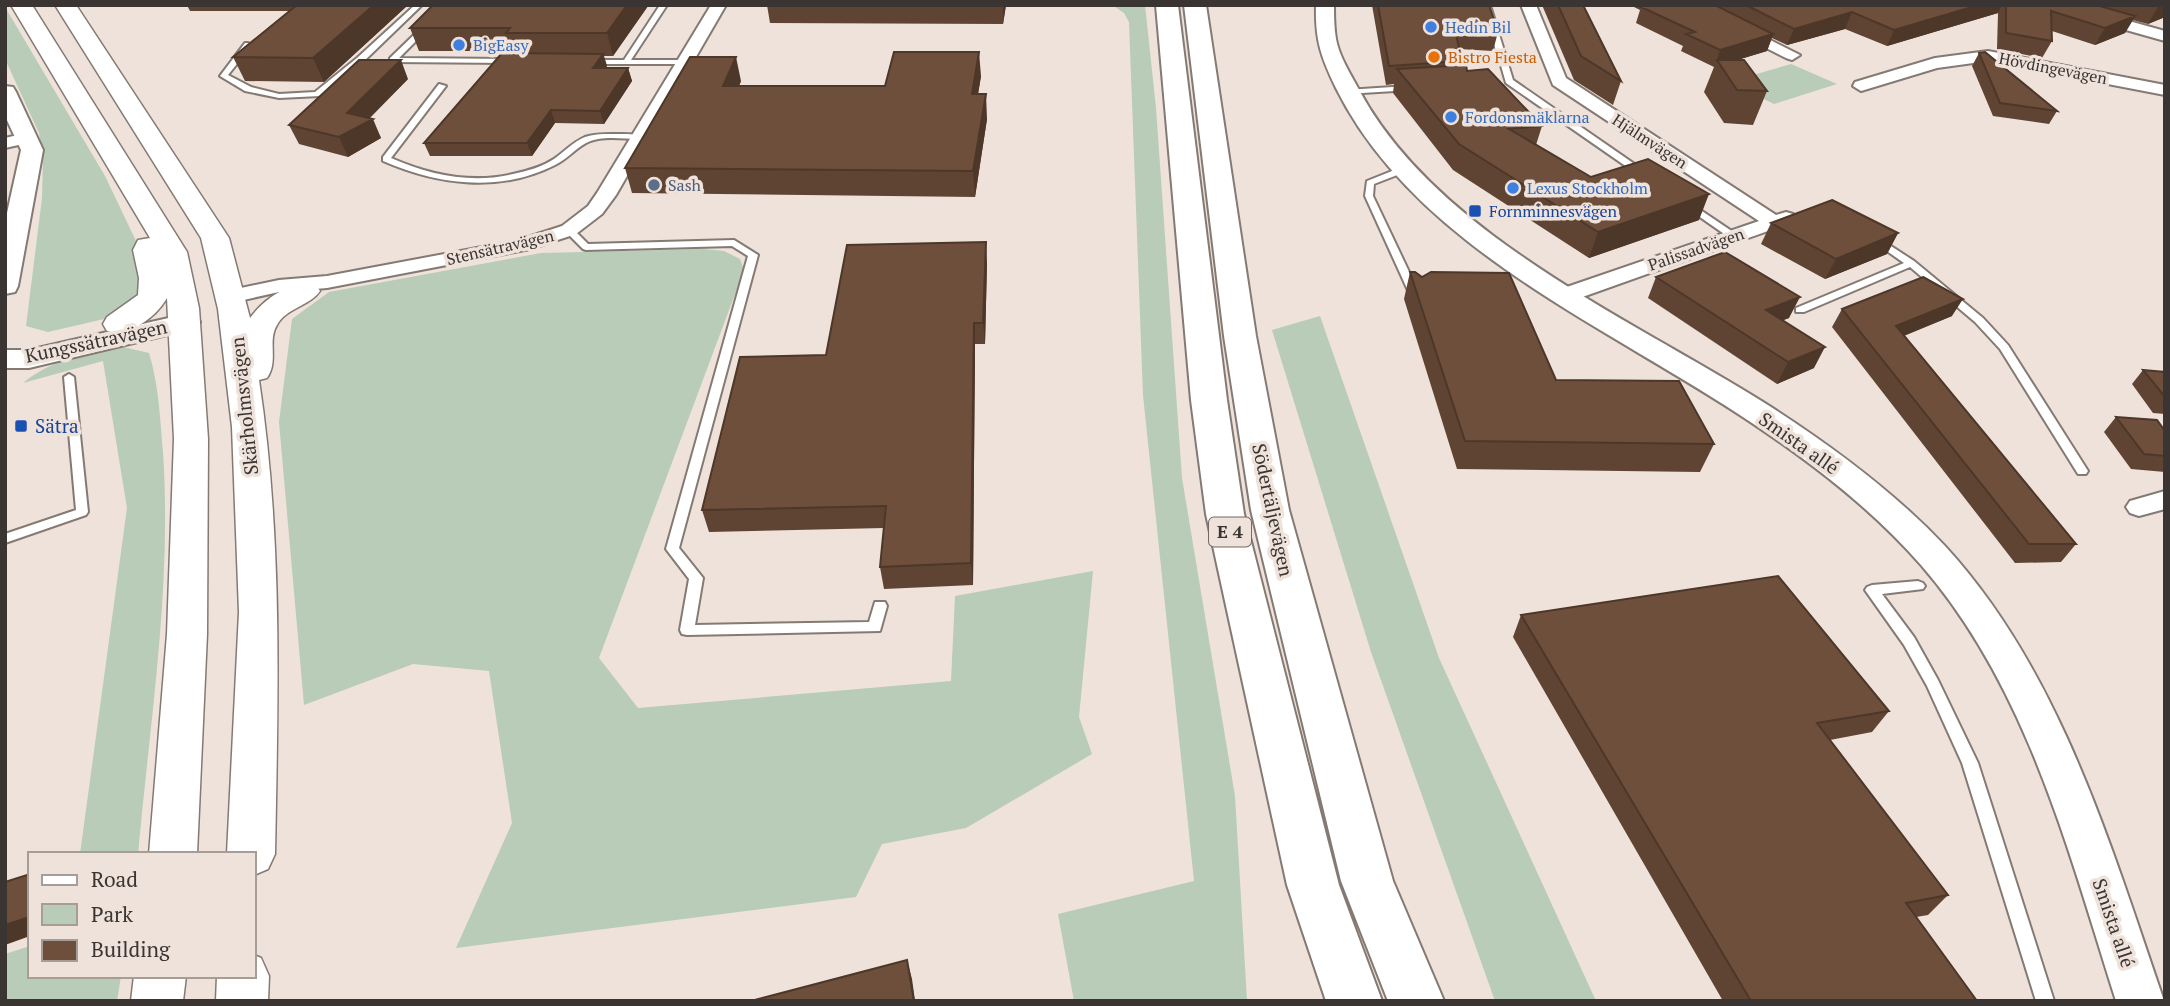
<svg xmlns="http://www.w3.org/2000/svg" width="2170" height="1006" font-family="'PT Serif',serif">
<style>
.green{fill:#b8ccb8}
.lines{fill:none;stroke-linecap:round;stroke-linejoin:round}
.service-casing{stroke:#847a73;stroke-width:4}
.minor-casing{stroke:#847a73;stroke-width:4}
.tertiary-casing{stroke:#847a73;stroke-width:4}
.secondary-casing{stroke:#847a73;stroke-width:3}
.motorway-casing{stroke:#847a73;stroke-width:4}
.service{fill:#fff;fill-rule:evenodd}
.minor{fill:#fff;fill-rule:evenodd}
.tertiary{fill:#fff;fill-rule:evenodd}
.secondary{fill:#fff;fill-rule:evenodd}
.motorway{fill:#fff;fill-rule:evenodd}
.wall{fill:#5f4433}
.shaded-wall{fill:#4d3729}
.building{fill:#6e4f3b;stroke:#4d3729;stroke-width:2}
.shop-dot{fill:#3f7fe0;stroke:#eee2da;stroke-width:2.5}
.food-dot{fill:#e8710a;stroke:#eee2da;stroke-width:2.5}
.service-dot{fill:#5c6f8a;stroke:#eee2da;stroke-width:2.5}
.transit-dot{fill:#1a4fb4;stroke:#eee2da;stroke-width:2.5}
.labels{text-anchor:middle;stroke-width:7;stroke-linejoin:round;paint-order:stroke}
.far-shop-label{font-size:16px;fill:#366cbe;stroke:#eee2da;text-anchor:start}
.far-food-label{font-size:16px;fill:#c56008;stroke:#eee2da;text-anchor:start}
.far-street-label{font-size:16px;fill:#3a3532;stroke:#eee2da}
.far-service-label{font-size:16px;fill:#4e5e75;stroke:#eee2da;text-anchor:start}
.far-transit-label{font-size:16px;fill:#164399;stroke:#eee2da;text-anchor:start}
.shield{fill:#eee2da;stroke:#706964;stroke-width:2}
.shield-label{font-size:18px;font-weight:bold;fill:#3a3532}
.street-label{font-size:19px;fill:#3a3532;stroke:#eee2da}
.transit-label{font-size:19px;fill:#164399;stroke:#eee2da;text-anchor:start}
</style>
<rect width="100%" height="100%" fill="#eee2da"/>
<path class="green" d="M1112,5h33l11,103 26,370 53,318 12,205h-173l-16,-87 136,-33 -51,-486 -14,-373 -5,-9z
M5,7l100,169 40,84 -2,36 -26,20 -69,16 -22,-6 16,-128 1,-41 -4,-24 -34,-74z
M1791,64l46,20 -63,20 -45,-22z
M703,249l21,2 16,8 4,11 -145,388 39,50 313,-27 4,-85 138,-25 -14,146 13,37 -126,74 -84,16 -26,53 -400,51 56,-125 -23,-152 -76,-7 -109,41 -25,-283 13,-103 37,-27 212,-39z
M1320,316l119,342 157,343h-101l-124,-349 -99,-322z
M123,347l26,6c10,33 11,65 14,100 9,133 -13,268 -25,401h-58l47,-346 -24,-147 -80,22c31,-25 62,-29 100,-36z
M30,946v30h91l-4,25h-112v-47z"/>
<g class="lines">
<defs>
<path id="service" d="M415,5h7l-59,57 -43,34 -41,2 -34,-7 -25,-15 25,-33h3l4,2 -24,30 23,12 28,7 36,-2 42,-34z
M445,5h7l-53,53 110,1h3v4l-122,-1v-4z
M660,5h7l-36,55h53l4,2 -1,2h-100l-1,-2 4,-2h34z
M1483,5h7l23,75 133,92v4h-6l-134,-93 -6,-21 -33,1v-4h3l28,-1z
M439,84l7,2 -55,72c39,17 80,26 122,16 14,-3 29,-7 41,-15 10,-7 19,-17 31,-22 11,-4 25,-3 37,-3 8,0 15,0 21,3l-4,2c-17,0 -38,-4 -53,4 -11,6 -20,17 -31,22 -55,28 -117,20 -172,-4v-4z
M1408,86h3v4l-65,4 -4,-2 4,-2z
M1402,167l4,3 -1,2 -31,12 -1,12 47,99 -5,3 -5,-3 -45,-99 2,-15z
M1690,203l46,31v4h-6l-43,-30v-4z
M569,227l3,1 16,16 146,-4 24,15 -79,293 24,30 -8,47 174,-3 6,-20h10l2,4 -7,25 -193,4 -5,-1 -2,-4 9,-51 -23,-30 82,-293 -16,-10 -146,4 -3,-1 -19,-19z
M1877,237l37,24 69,57 25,27 80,126 -2,3h-8l-78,-125 -25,-27 -65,-55 -106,45h-8v-4l108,-45 -30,-21 -2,-2z
M69,374l5,3 14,135 -2,3 -81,28v-9l71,-24 -12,-133z
M1918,581l5,2 2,3 -2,3 -41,5 32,43 24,43 40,83 76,238h-18l-74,-238 -35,-77 -23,-41 -39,-55 2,-3 5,-2z"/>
<path id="minor" d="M711,5h15l-110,190 -14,19 -26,20 -46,15 -203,39 -48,4 -49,11 -8,-1 -3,-5 3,-5 57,-12 48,-4 192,-36 43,-14 26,-20 9,-13z
M1521,5h15l30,73 210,137 10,-3 7,2 3,4 -3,4 -219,78h-16l-3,-5 3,-5 201,-69 -206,-136z
M1682,5h19l99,50 -8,5 -6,-2z
M2046,5h25l94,26v10l-117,-33z
M1988,51l177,34v10l-177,-34 -51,7 -76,23 -8,-5 2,-4 80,-24z
M26,133l6,1 3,4 -3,4 -27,6v-10z
M2165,491v18l-26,7 -9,-3 -4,-6 4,-6z"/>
<path id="tertiary" d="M1316,5h18c0,11 0,23 2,34 3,17 14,34 22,49 77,147 278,233 413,319 62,40 123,85 174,139 115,125 165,298 219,455h-48c-48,-151 -89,-314 -195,-436 -49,-56 -108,-101 -169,-142 -141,-95 -337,-175 -416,-335 -15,-31 -21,-48 -20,-83z
M5,86l8,1 3,5 27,58 -25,136 -3,6 -10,2v-72l16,-72 -16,-34z
M186,314l10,2 4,6 -4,6 -167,40h-24v-18h24z"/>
<path id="secondary" d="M11,5h21l155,247 12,56 9,131 -1,195 -10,220h-48l18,-220 7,-195 -7,-141c-12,20 -36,38 -60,33l-4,-7 4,-7 31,-22 1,-17 -6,-28 5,-10 12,-2z
M55,5h21l153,233 21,80c14,-19 41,-39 66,-33l4,6c-10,15 -34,17 -43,34 -10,16 2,36 -10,53l-8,2c24,158 19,315 16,474l-7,15 -14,6v-21h-27l12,-242 -7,-185 -14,-118 -17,-71z
M254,955l7,3 8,18 -1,25h-52l1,-25h37z
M134,976h52l-3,25h-52z"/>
<path id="motorway" d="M1156,5h22l49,395 17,114 95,371 43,116h-56l-39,-116 -81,-371 -15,-114z
M1184,5h22l50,331 33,174 104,371 51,120h-56l-47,-120 -90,-371 -27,-174z"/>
</defs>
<use href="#service" class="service-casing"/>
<use href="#minor" class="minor-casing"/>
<use href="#tertiary" class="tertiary-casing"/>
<use href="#secondary" class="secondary-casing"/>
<use href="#motorway" class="motorway-casing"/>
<use href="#service" class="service"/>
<use href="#minor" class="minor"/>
<use href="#tertiary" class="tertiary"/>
<use href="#secondary" class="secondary"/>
<use href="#motorway" class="motorway"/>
</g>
<path class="wall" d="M187,5h221l-84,77 -79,-1 -12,-24 57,-46h-100z
M767,5h239l-3,19 -233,-1z
M1372,5h117l9,27 -5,19 -34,-2 3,12 -1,4 6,6 75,55 -6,19 55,32 108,43 -110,38 -136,-88 -60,-77 1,-9 -8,1z
M1542,5h41l38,76 -8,24 -39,-25z
M1630,5h535v12l-17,7 -15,-4 -8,13 -30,12 -43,-14v10l-10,17 -45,-9 1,-36 -111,33 -42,-17 -58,16 -15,-7 -5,13 -30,9 30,31 -14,34 -29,-2 -20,-31 10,-25 -33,-16 2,-5 -47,-23 4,-13z
M648,6l-35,50h-9l3,10 -2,2h23l4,13 -28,43 -49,-1 -23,33h-102l-6,-13 89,-90 -1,-2h-93l-9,-23z
M1979,53l78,58 -8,13 -56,-8 -21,-50z
M981,76l-3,18 9,25 -12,78 -343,-4 -7,-25 116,-87 -2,5h146z
M408,79l-38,39 11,20 -33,19 -49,-13 -10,-19z
M1771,223l127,10 -11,21 -62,25 -64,-35z
M987,263l-2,81h-10l-2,241 -89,4 -4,-22 4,-39 -175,4 -7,-22 124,-155z
M1410,272l146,108 158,64 -14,28 -243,-3 -53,-170z
M1656,277l133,41 -6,2 31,48 -37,16 -129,-86z
M1842,309l110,7 -48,20 172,208 -15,18 -46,1 -183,-236z
M2143,370l22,2v42l-12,-1 -21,-29z
M2116,417l49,14v41l-34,-3 -27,-37z
M1521,615l368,96 -17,21 -42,8 118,155 -20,20 -12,2 61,84h-254l-210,-364z"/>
<path class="shaded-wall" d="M374,5h34l-84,77 -11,-24z
M627,5h21v1l-35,50 -6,-23z
M1003,5h3l-3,19z
M1979,5h23l-4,8 -111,33 7,-16z
M2163,5h2v12l-17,7 10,-17z
M1852,12l-7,17 -58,16 7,-16z
M2135,16l-10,17 -30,12 10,-17z
M1773,34l-6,17 -46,14 -4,-5 3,-10z
M979,52l2,24 -7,42 -2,-24z
M603,54l4,12 -10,14 -4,-12z
M736,57l5,24 -12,29 -6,-24z
M401,60l7,19 -44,44 9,-4 8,19 -33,19 -9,-20 8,-24z
M628,68l4,13 -28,43 -4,-13z
M986,94l1,25 -12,78 -2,-26z
M551,110l4,13 -23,33 -5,-13z
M1709,194l-10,26 -110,38 9,-26z
M1898,233l-11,21 -62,25 11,-20z
M986,242l1,21 -2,81 -2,-21z
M1800,297l-11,21 -34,13 11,-21z
M1963,299l-11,17 -67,27 11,-17z
M974,323l1,21 -2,241 -2,-22z
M1825,347l-11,21 -37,16 11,-22z
M30,917v19l-25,9v-20z
M907,960l5,19 3,22h-1z"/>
<path class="building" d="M297,5h77l-61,53 -80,-1z
M433,5h194l-20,28h-101l4,-5h-100z
M767,5h236l-1,1z
M1378,5h111l9,27 -43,-2 7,31 -73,5z
M1558,5h25l38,76 -40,-25z
M1646,5h69l58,29 -53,16 -34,-16 9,-2 -54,-25z
M1746,5h233l-85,25 -42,-18 -58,17z
M2006,5h90l39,11 -30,12 -54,-17 1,30 -46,-8z
M894,52h85l-7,42h14l-13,77 -348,-3 65,-111h46l-13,29h162z
M1985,52l72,59 -57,-8 -21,-50z
M502,53l101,1 -10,14h35l-28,43 -49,-1 -24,33h-103z
M359,60h42l-54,53 26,6 -34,18 -50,-12z
M1717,60h27l23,31 -30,-1z
M1466,65l1,6 21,-2 54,57 -33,3 82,48 57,-18 61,35 -111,38 -139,-88 -62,-75z
M1832,200l66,33 -62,26 -65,-36z
M986,242l-3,81h-9l-3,240 -91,4 6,-61 -184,4 38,-153 86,-2 21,-110z
M1725,252l75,45 -34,13 59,37 -37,15 -132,-85z
M1410,272h5l7,5 9,-5 78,1 47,107 123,1 35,63 -249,-3z
M1923,277l40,22 -67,27 180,218h-47l-187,-235z
M2143,370l22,2v25z
M2116,417l41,3 8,11v25l-21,-2z
M1778,576l111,135 -72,12 131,172 -42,8 71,98h-226l-230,-386z
M30,874v43l-25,8v-43z
M907,960l7,41h-163z"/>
<g class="shop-dot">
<circle cx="1431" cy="27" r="7"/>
<circle cx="459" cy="45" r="7"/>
<circle cx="1451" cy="117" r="7"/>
<circle cx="1513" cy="188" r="7"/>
</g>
<circle class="food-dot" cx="1434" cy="57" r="7"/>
<circle class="service-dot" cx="654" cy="185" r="7"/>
<g class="transit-dot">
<rect x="1468" y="204" width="14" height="14" rx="3.5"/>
<rect x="14" y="419" width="14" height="14" rx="3.5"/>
</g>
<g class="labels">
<g class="far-shop-label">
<text x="1445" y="33">Hedin Bil</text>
<text x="473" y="51">BigEasy</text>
<text x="1465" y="123">Fordonsmäklarna</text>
<text x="1527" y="194">Lexus Stockholm</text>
</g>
<g class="far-food-label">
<text x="1448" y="63">Bistro Fiesta</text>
</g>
<g class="far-street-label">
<text transform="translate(2053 68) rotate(11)" y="6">Hövdingevägen</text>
<text transform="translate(1650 141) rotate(33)" y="6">Hjälmvägen</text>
<text transform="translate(500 247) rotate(-13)" y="6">Stensätravägen</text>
<text transform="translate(1696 249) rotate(-19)" y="6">Palissadvägen</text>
</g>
<g class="far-service-label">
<text x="668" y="191">Sash</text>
</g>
<g class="far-transit-label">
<text x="1489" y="217">Fornminnesvägen</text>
</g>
<rect class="shield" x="1209" y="517.5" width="42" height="29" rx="5"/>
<g class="shield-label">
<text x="1230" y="538">E 4</text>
</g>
<g class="street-label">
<text transform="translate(96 341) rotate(-12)" y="7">Kungssätravägen</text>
<text transform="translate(244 406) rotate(-96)" y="7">Skärholmsvägen</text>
<text transform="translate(1799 443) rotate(35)" y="7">Smista allé</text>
<text transform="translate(1273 510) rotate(78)" y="7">Södertäljevägen</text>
<text transform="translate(2114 923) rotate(71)" y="7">Smista allé</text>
</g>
<g class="transit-label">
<text x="35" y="433">Sätra</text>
</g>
</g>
<rect width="2170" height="1006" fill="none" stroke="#3a3532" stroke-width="14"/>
<rect x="28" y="852" width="228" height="126" fill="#eee2da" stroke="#a69d97" stroke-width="2"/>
<rect x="42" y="875" width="35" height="10" fill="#ffffff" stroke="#a69d97" stroke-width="2"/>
<text x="91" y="887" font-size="21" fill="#3a3532">Road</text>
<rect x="42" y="904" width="35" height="21" fill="#b8ccb8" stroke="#a69d97" stroke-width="2"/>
<text x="91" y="922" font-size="21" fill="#3a3532">Park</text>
<rect x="42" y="940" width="35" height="21" fill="#6e4f3b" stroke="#a69d97" stroke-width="2"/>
<text x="91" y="957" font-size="21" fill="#3a3532">Building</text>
</svg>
